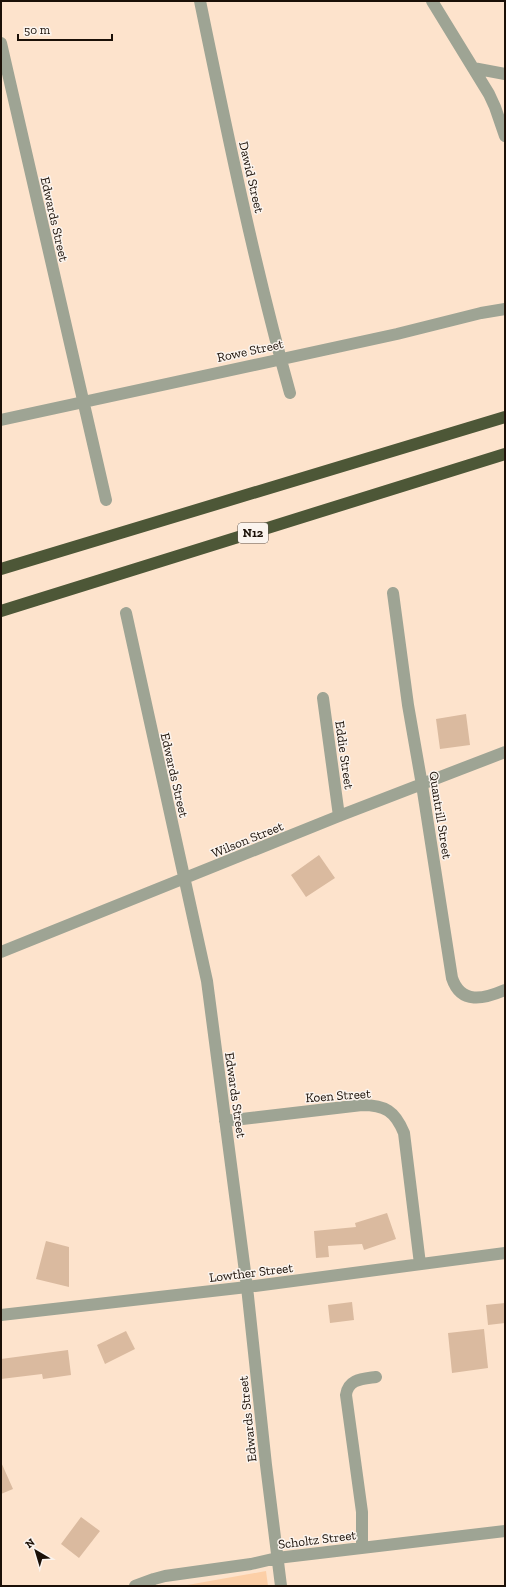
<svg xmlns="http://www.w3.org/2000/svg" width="506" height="1587" font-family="'Zilla Slab',serif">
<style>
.green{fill:#fccfa7}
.building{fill:#daba9f}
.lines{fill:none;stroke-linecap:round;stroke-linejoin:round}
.minor{stroke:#9ea494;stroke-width:12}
.highway{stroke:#4d5737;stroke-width:12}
.labels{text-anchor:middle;stroke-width:3;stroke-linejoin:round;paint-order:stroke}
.shield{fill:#fbf4ee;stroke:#5e544c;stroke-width:1}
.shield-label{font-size:12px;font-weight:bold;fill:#1b1007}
.street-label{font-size:13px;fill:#1b1007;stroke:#fbf4ee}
</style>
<rect width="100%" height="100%" fill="#fde3cc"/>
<path class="green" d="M266,1571l2,15h-87l12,-2z"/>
<path class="building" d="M466,714l4,31 -30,4 -4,-30z
M319,855l16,23 -29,19 -15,-22z
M387,1213l9,26 -32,11 -2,-6 -34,2 1,11 -13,1 -2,-27 42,-4 -1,-4z
M46,1241l23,6v40l-33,-8z
M352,1302l2,18 -24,3 -2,-18z
M505,1303v20l-17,2 -2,-20z
M484,1329l4,39 -36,5 -4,-40z
M126,1331l9,18 -30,15 -8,-19z
M68,1350l3,25 -28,4 -1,-5 -41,5v-20z
M1,1462l12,27 -12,5z
M81,1517l19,14 -21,27 -18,-14z"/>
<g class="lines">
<path class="minor" d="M200,1c27,131 54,263 90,392
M432,1l57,93 6,13 10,29
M1,43l105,457
M473,68l32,6
M1,420l396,-86 84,-21 24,-4
M393,593l15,112 14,80 30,193c9,27 32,21 53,12
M126,613l81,368 40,306 19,178 15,121
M323,698l16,118
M1,952l338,-136 166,-64
M225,1121l137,-16c23,0 33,6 42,28l16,131
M1,1315l246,-28 258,-34
M362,1548v-36l-16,-117c2,-16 16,-16 30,-18
M135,1586l19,-7 11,-3 86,-12 26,-6 228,-27"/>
<path class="highway" d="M1,569l504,-152
M1,611l504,-157"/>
</g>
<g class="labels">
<rect class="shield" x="238" y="523" width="30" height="20" rx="3"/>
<g class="shield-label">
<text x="253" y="537">N12</text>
</g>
<g class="street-label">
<text transform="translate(252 177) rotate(77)" y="5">Dawid Street</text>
<text transform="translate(55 219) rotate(77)" y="5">Edwards Street</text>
<text transform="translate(250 350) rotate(-12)" y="5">Rowe Street</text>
<text transform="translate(345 755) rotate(82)" y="5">Eddie Street</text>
<text transform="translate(175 775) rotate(77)" y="5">Edwards Street</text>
<text transform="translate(441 815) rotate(81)" y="5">Quantrill Street</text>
<text transform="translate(247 839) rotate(-22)" y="5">Wilson Street</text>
<text transform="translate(236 1095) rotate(82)" y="5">Edwards Street</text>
<text transform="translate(338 1095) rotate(-4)" y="5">Koen Street</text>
<text transform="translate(251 1272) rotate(-7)" y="5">Lowther Street</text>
<text transform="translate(247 1419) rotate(-96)" y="5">Edwards Street</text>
<text transform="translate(317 1539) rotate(-7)" y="5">Scholtz Street</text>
</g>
</g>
<rect width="506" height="1587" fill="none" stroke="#1b1007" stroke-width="4"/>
<g transform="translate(36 1551) rotate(322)" stroke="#fbf4ee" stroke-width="3" paint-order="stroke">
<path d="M0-3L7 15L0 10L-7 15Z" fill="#1b1007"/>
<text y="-6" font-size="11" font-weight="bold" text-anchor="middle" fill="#1b1007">N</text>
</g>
<path d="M18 34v6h94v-6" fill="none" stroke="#1b1007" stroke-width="2"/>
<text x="24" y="34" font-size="12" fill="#1b1007" stroke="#fbf4ee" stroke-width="3" paint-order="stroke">50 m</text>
</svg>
